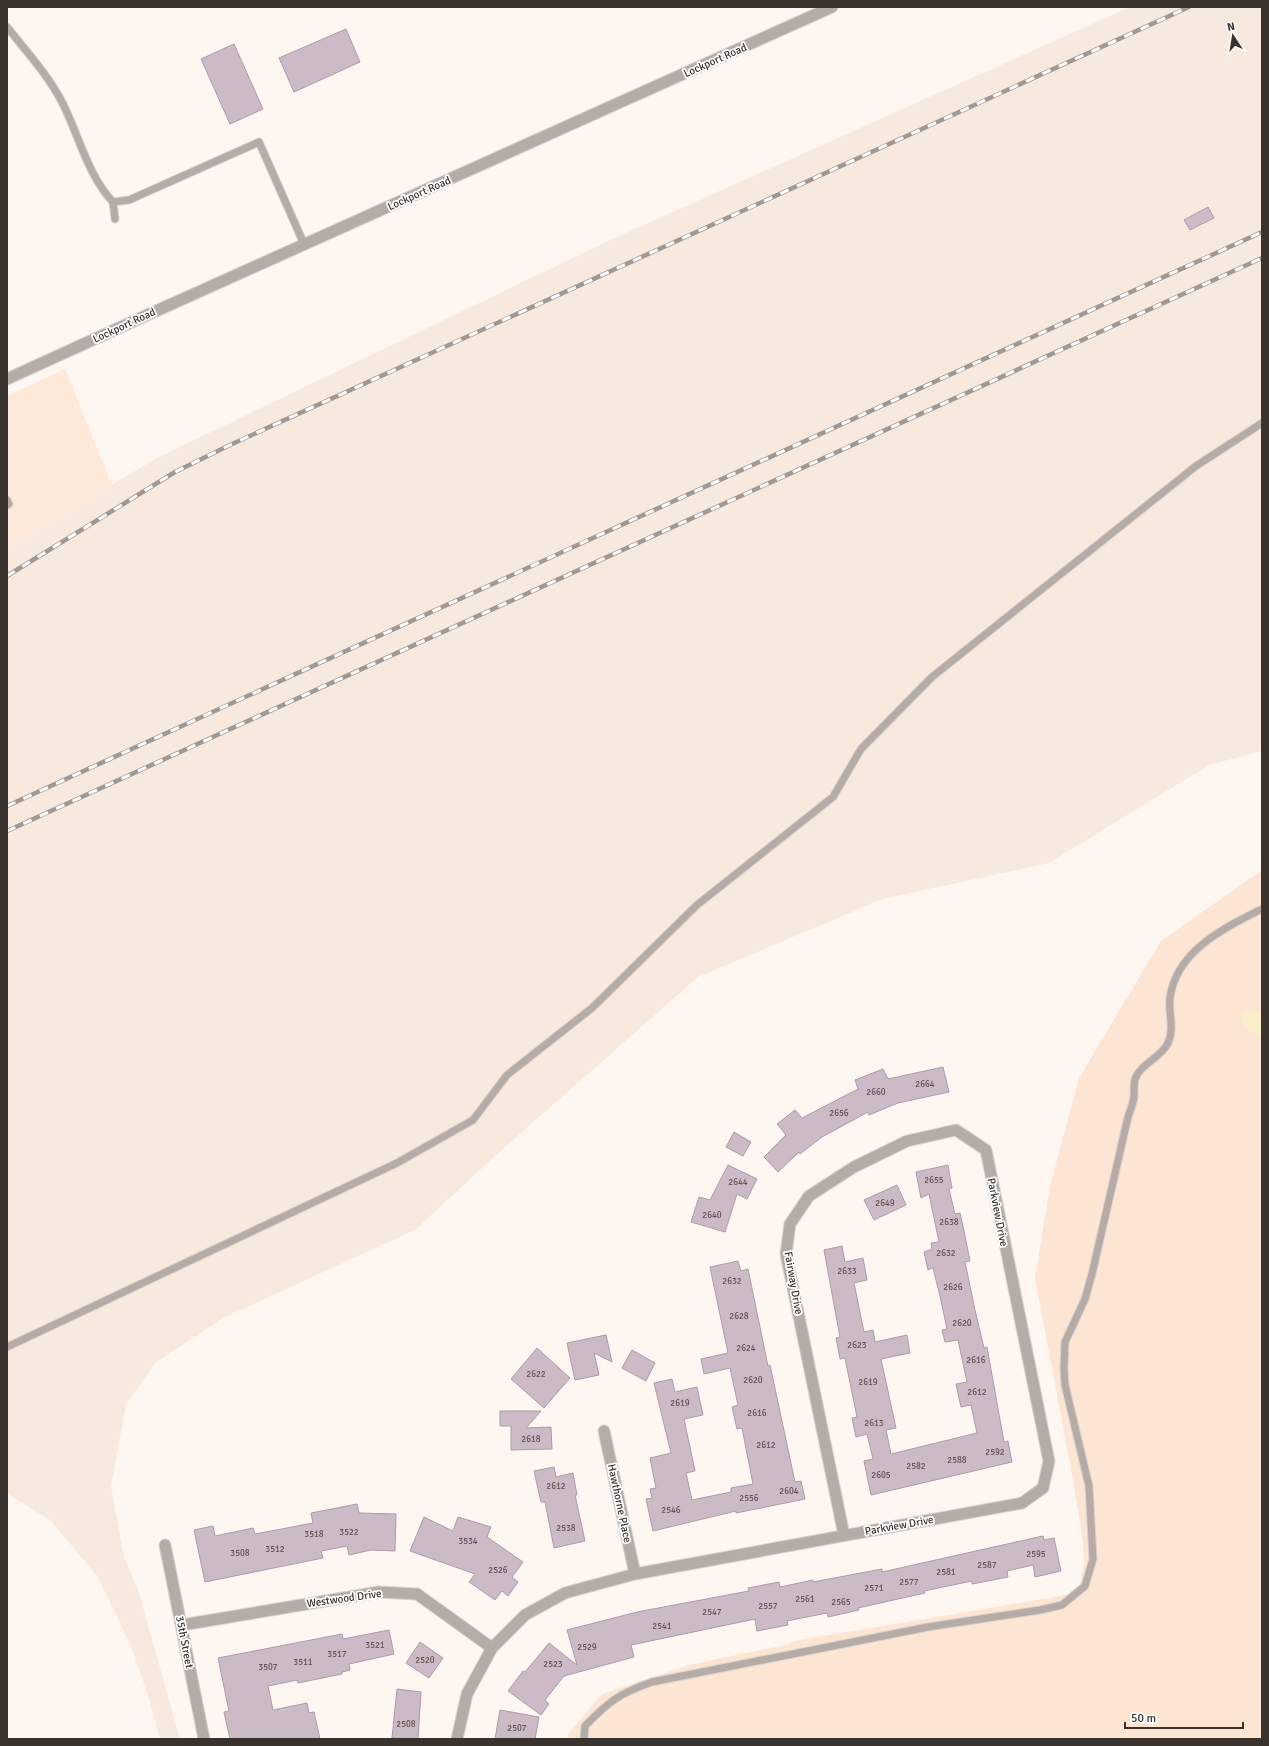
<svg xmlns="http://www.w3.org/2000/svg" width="1269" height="1746" font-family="Signika,sans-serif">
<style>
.built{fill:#f8e9de}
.industrial{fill:#fde9da}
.green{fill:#fde5d4}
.sand{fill:#f8eec8}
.building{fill:#cdbac7;stroke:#ad9ba7}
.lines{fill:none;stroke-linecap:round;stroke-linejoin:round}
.service-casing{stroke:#dbd3ce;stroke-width:9}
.minor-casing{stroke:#dbd3ce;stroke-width:13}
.tertiary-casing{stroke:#dbd3ce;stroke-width:13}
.service{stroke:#b5aca8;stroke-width:7}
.minor{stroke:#b5aca8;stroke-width:11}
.tertiary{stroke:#b5aca8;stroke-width:11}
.rail-casing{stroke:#a09893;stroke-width:4.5}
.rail{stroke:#fff;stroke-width:3;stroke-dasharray:9;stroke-linecap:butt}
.labels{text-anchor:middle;stroke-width:3.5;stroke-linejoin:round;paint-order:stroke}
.number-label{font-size:9px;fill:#5f5454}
.street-label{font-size:11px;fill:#3a322d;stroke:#fff}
</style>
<rect width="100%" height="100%" fill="#fef6f1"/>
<path class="built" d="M1130,7h132v744l-53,14 -160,98 -166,36 -185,78 -203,179 -80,74 -192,88 -68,45 -29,42 -15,81 12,67 16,40 41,146h-20l-12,-43 -18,-52 -32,-67 -47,-56 -44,-28v-946l150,-89 451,-217z"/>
<path class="industrial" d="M65,369l47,116 -105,62v-151z"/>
<path class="green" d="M1262,870v869h-693l-1,-5 34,-40 87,-29 100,-21 4,-3 274,-46 13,-10 4,-23 -1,-21 -10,-61 -38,-202 15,-92 29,-108 82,-137z"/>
<path class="sand" d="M1255,1010l7,7v21l-18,-12 -4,-7c4,-8 8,-8 15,-9z"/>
<path class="building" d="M346,29l14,33 -66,30 -15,-34z
M234,44l29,65 -33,15 -29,-65z
M1208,207l6,11 -24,12 -6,-10z
M943,1067l6,25 -51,11 -29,12 -1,-3 -46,25 -22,17 -1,-2 -21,20 -14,-15 22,-22 -9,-11 18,-14 7,8 56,-29 -3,-9 28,-11 5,10z
M734,1132l17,10 -8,14 -17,-9z
M728,1165l29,14 -10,20 -10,-5 -12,38 -34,-10 8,-25 11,3z
M948,1165l4,23 -3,1 6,25 5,-1 4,18 6,30 -5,1 10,48 9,38 3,-1 17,95 4,-1 4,21 -141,33 -7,-34 9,-2 -6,-25 -11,3 -4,-19 5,-1 -12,-59 -5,1 -4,-21 4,-1 -16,-87 18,-4 3,16 18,-4 4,22 -13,3 10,49 9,-2 2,12 32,-7 3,18 -29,6 15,69 -10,2 5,24 86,-21 -6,-28 -10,2 -5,-23 11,-2 -9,-42 -13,2 -3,-12 5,-1 -7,-33 -7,-28 -5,2 -4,-18 8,-3 -1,-6 8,-1 -10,-48 -8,4 -5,-26z
M897,1185l9,20 -32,15 -10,-20z
M738,1261l3,10 7,-2 20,97 2,-1 25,117 6,-1 4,18 -69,14v-2l-83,20 -7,-32 6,-1 -2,-9 6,-1 -6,-30 21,-5 -17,-70 18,-4 3,13 22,-5 6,28 -19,4 11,52 -9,2 6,27 39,-8v-4l22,-4 -11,-56 -5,1 -5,-22 6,-2 -8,-37 -26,6 -3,-15 27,-6 -18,-86z
M606,1335l6,27 -18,-9 5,22 -24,5 -8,-37z
M537,1348l33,30 -26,30 -33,-29z
M632,1350l23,13 -9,18 -24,-13z
M500,1411h41l-15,17 25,-1 1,22 -41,1v-24h-11z
M554,1467l2,10 17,-4 4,22h-2l10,46 -31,7 -9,-46h-4l-7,-31z
M357,1504l2,9 37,1 -1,37 -24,-1 -22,5 -2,-9 -26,5 2,7 -118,24 -11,-52 19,-4 2,10 38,-8 2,6 58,-11 -2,-10z
M424,1517l29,14 5,-14 33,10 -4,10 36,25 -11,15 6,5 -10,14 -6,-5 -7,9 -26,-18 6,-8 -65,-23z
M1043,1536l1,4 10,-2 7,33 -26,6 -2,-12 -26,6 1,6 -36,7v-3l-48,10 1,2 -67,15 1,2 -31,7 -1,-4 -40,8 1,4 -31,6 -2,-12 -124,26 3,12 -70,19 -19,24 4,4 -8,11 -33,-24 15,-20 2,1 24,-29 28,22 -10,-35 70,-18 112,-21 -1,-3 31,-6 1,5 33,-7v2l69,-13v3z
M389,1630l5,24 -45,10 1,6 -8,2v2l-44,9 -1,-3 -29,6 5,24 34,-7 2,10 5,-1 6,27h-90l-6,-27 5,-1 -11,-53 124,-24 1,5z
M420,1642l23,16 -14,20 -23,-15z
M397,1689l24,3 -3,47 -26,-1z
M500,1710l39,7 -4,22h-40z"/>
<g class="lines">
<defs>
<path id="service" d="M7,27c19,24 42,49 56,77 16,32 25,72 50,98l16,-2 130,-58 45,102
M113,202l2,17
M7,500l2,4 -2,1
M7,1347l390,-184 76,-43 34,-45 85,-67 105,-103 136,-108 28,-48 71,-72 264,-211 66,-43
M584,1739l1,-13c23,-24 35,-33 67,-44l276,-55 112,-17 22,-5 23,-19 8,-27 -4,-73 -24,-101 -1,-17 1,-26 20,-43 7,-25 36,-157c2,-6 5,-13 6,-20 0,-6 0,-13 1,-18 6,-16 26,-21 33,-36 7,-15 0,-30 2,-45 6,-47 54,-70 92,-89"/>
<path id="minor" d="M604,1431l31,143
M165,1545l39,194
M182,1625l197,-33 38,2 75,54
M457,1739l10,-45 25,-46 33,-33 40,-22 70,-19 387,-71 21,-15 6,-27 -63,-311 -30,-20 -49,11 -53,26 -45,29 -19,28 -4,30 58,281"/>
<path id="tertiary" d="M7,379l138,-63 687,-309"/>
</defs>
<use href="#service" class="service-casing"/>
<use href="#minor" class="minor-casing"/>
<use href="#tertiary" class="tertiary-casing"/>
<use href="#service" class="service"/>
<use href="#minor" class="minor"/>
<use href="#tertiary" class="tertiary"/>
<defs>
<path id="rail" d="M7,576l168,-104 55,-27 959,-438
M7,806l1255,-574
M7,831l1255,-573"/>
</defs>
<use href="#rail" class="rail-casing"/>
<use href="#rail" class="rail"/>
</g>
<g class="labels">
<g class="number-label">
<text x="925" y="1087">2664</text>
<text x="876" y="1095">2660</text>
<text x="839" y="1116">2656</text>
<text x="934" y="1183">2655</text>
<text x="738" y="1185">2644</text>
<text x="885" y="1206">2649</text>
<text x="712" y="1218">2640</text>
<text x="949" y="1225">2638</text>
<text x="946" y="1256">2632</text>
<text x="847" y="1274">2633</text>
<text x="732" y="1284">2632</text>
<text x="953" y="1290">2626</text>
<text x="739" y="1319">2628</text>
<text x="962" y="1326">2620</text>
<text x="857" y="1348">2623</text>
<text x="746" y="1351">2624</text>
<text x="976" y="1363">2616</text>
<text x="536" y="1377">2622</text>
<text x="753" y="1383">2620</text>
<text x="868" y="1385">2619</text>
<text x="977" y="1395">2612</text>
<text x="680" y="1406">2619</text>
<text x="757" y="1416">2616</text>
<text x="874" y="1426">2613</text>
<text x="531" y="1442">2618</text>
<text x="766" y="1448">2612</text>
<text x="995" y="1455">2592</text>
<text x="957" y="1463">2588</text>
<text x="916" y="1469">2582</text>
<text x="881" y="1478">2605</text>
<text x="556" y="1489">2612</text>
<text x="789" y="1494">2604</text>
<text x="749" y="1501">2556</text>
<text x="671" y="1513">2546</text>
<text x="566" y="1531">2538</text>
<text x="349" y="1535">3522</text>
<text x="314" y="1537">3518</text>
<text x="468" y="1544">3534</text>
<text x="275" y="1552">3512</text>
<text x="240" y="1556">3508</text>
<text x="1036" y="1557">2595</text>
<text x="987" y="1568">2587</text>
<text x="498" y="1573">2526</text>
<text x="946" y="1575">2581</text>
<text x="909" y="1585">2577</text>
<text x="874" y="1591">2571</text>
<text x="805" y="1602">2561</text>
<text x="841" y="1605">2565</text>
<text x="768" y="1609">2557</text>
<text x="712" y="1615">2547</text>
<text x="662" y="1629">2541</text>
<text x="375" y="1648">3521</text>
<text x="587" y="1650">2529</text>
<text x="337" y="1657">3517</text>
<text x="425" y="1663">2520</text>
<text x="303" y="1665">3511</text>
<text x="553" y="1667">2523</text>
<text x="268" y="1670">3507</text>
<text x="406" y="1727">2508</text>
<text x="517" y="1731">2507</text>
</g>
<g class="street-label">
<text transform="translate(715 60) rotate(-24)" y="4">Lockport Road</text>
<text transform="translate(419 193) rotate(-24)" y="4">Lockport Road</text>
<text transform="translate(124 325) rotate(-25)" y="4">Lockport Road</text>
<text transform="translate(998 1212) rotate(79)" y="4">Parkview Drive</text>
<text transform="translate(794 1283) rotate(80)" y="4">Fairway Drive</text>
<text transform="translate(620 1503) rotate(78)" y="4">Hawthorne Place</text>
<text transform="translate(899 1525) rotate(-10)" y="4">Parkview Drive</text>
<text transform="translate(344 1598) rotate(-8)" y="4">Westwood Drive</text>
<text transform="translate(185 1642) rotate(79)" y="4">35th Street</text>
</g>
</g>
<rect width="1269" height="1746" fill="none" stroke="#3a322d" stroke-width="16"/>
<g transform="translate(1233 36) rotate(348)" stroke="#ffffff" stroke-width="3" paint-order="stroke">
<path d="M0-3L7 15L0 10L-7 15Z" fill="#3a322d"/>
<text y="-6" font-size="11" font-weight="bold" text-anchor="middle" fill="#3a322d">N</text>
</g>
<path d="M1125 1722v6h118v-6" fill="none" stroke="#3a322d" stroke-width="2"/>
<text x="1131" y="1722" font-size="12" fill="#3a322d" stroke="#ffffff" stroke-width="3" paint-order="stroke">50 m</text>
</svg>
